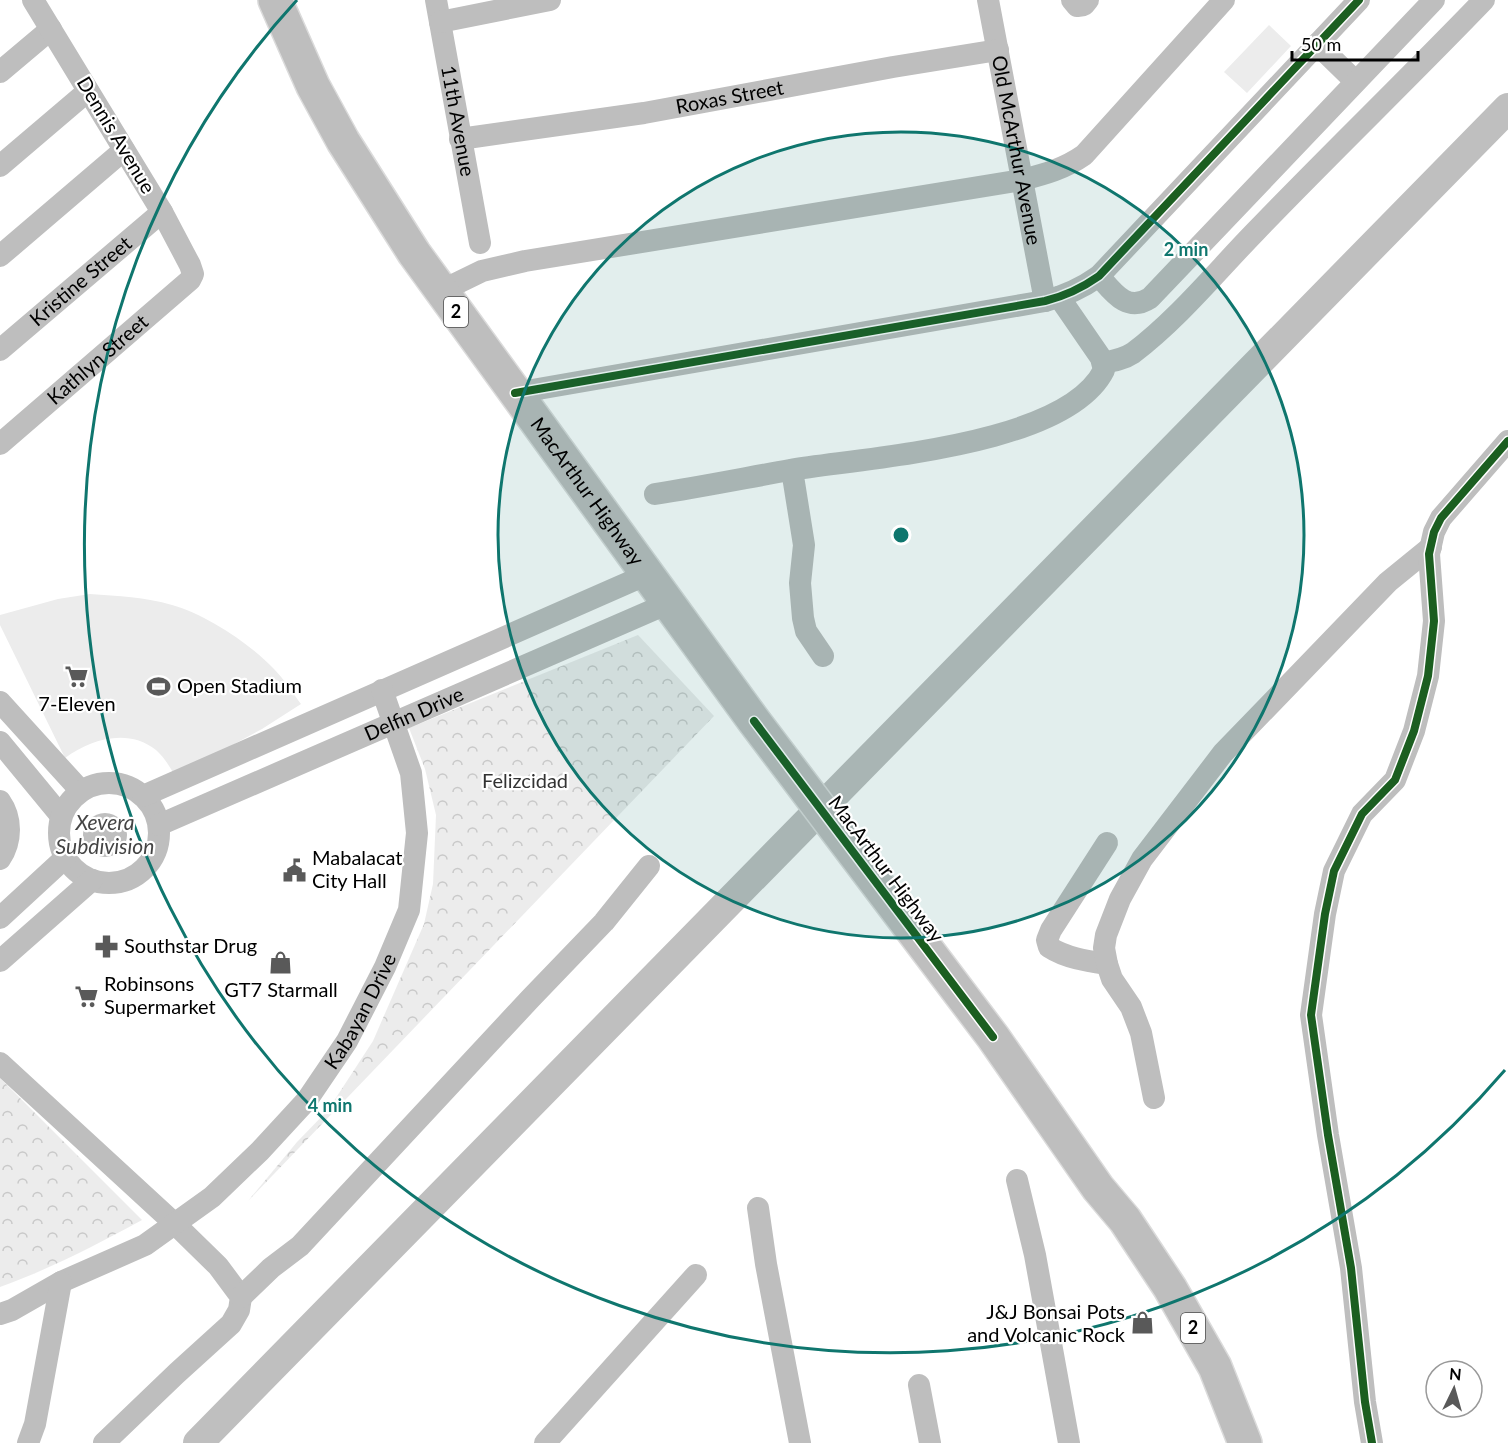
<svg xmlns="http://www.w3.org/2000/svg" width="1508" height="1443" font-family="Lato,sans-serif">
<style>
.park{fill:url(#park-crowns)}
.pitch{fill:#ececec}
.water{fill:#bfbfbf}
.lines{fill:none;stroke-linecap:round;stroke-linejoin:round}
.river{stroke:#bfbfbf;stroke-width:30}
.highway-casing{stroke:#dbdbdb;stroke-width:36}
.minor{stroke:#bebebe;stroke-width:22}
.highway{stroke:#bebebe;stroke-width:33}
.cycleway-casing{stroke:#fff;stroke-width:11}
.cycleway{stroke:#1b5e20;stroke-width:8}
.ring{fill:none;stroke:#0f766e;stroke-width:3}
.labels{text-anchor:middle;stroke-width:4.5;stroke-linejoin:round;paint-order:stroke}
.shield{fill:#fff;stroke:#4c4c4c;stroke-width:1.5}
.shield-label{font-size:18px;font-weight:bold;fill:#000}
.street-label{font-size:20px;fill:#000;stroke:#fff}
.poi-label{font-size:20px;fill:#000;stroke:#fff;text-anchor:start}
.park-label{font-size:20px;fill:#333;stroke:#fff}
.water-label{font-size:21px;font-style:italic;fill:#444;stroke:#fff}
.centre{fill:#0f766e;stroke:#fff;stroke-width:3}
.ring-label{font-size:18px;text-anchor:middle;font-weight:bold;fill:#0f766e;stroke:#fff;stroke-width:4.5;stroke-linejoin:round;paint-order:stroke}
</style>
<defs>
<pattern id="park-crowns" width="20" height="18" patternUnits="userSpaceOnUse" patternTransform="scale(1.5)"><rect width="20" height="18" fill="#ececec"/><path d="M2 6a3 3 0 1 1 6 0M12 15a3 3 0 1 1 6 0" fill="none" stroke="#c9c9c9"/></pattern>
</defs>
<rect width="100%" height="100%" fill="#fff"/>
<path class="park" d="M638,635l76,81 -466,485 49,-59 31,-32 45,-69 51,-117 9,-40 3,-69 -11,-46 -16,-41z
M0,1078l142,142c-46,25 -92,49 -142,67z"/>
<path class="pitch" d="M1269,25l22,21 -44,47 -23,-21z
M90,594c28,2 55,3 82,11 33,9 77,38 101,63 11,11 19,24 28,36l-39,25 -87,47c-5,-9 -11,-19 -19,-26 -28,-22 -65,-11 -91,8l-65,-133v-10l58,-16z"/>
<path class="water" d="M83 835a22 22 0 1 1 44 0a22 22 0 1 1-44 0Z"/>
<g class="lines">
<path class="river" d="M198,1443l1310,-1335"/>
<defs>
<g id="highway">
<path id="s8" d="M275,0l38,86 30,55 71,112 340,468 239,316 105,151 27,32 45,68 45,79 30,76"/>
</g>
</defs>
<use href="#highway" class="highway-casing"/>
<g class="minor">
<path id="s1" d="M436,0l44,243"/>
<path id="s2" d="M988,0l57,301"/>
<path d="M1072,0l5,6 7,-1 4,-5"/>
<path d="M440,22l110,-22"/>
<path d="M1317,44l38,37"/>
<path d="M0,72l51,-43"/>
<path id="s3" d="M460,139l184,-26 249,-46 105,-17"/>
<path d="M0,166l88,-75"/>
<path d="M0,256l124,-106"/>
<path d="M1099,276c14,16 28,37 51,22l284,-298"/>
<path d="M441,291l41,-20 43,-10 497,-81c23,-6 42,-11 62,-25l140,-155"/>
<path id="s4" d="M0,350l162,-138"/>
<path d="M1103,363c11,-2 21,-4 30,-10 46,-35 83,-81 123,-122 75,-78 153,-153 228,-231"/>
<path d="M515,393l530,-92c20,-5 37,-13 54,-25l260,-276"/>
<path id="s5" d="M0,444l190,-164 3,-6 -3,-9 -28,-53 -129,-212"/>
<path d="M792,470l12,75 -4,38 3,35 3,13 17,25"/>
<path d="M655,494c45,-7 90,-16 135,-24 78,-13 276,-24 314,-100l-3,-12 -42,-61"/>
<path d="M0,702l81,89"/>
<path d="M0,742l61,74"/>
<circle cx="109" cy="833" r="50"/>
<path d="M143,796l505,-222"/>
<path d="M0,801c12,17 12,40 0,58"/>
<path id="s6" d="M159,825l510,-222"/>
<path d="M0,918l65,-60"/>
<path d="M0,961l92,-81"/>
<path d="M1107,964c-20,-3 -41,-6 -58,-17l-2,-7 4,-10 56,-87"/>
<path d="M0,1063l175,161 43,42 23,31 -2,13 -8,14 -54,49 -73,70"/>
<path d="M1154,1098l-13,-65 -10,-26 -19,-28 -5,-15 -3,-16 2,-13 14,-36 22,-40 81,-106 165,-171 43,-35"/>
<path d="M1017,1180l18,75 34,188"/>
<path d="M758,1208l8,56 34,179"/>
<path d="M241,1297l30,-29 29,-22 230,-247 74,-77 45,-56"/>
<path id="s7" d="M0,1314l12,-4 49,-28 84,-37 67,-48 48,-46 47,-51 40,-59 38,-74 24,-57 8,-77 -6,-60 -29,-83"/>
<path d="M919,1385l11,58"/>
<path d="M28,1443l7,-19 26,-142"/>
<path d="M545,1443l151,-168"/>
<path d="M1372,1443l-7,-41 -14,-134 -23,-133 -17,-120 14,-101 9,-43 28,-57 33,-34 19,-49 14,-55 6,-55 -5,-67 5,-22 7,-14 67,-77"/>
</g>
<use href="#highway" class="highway"/>
<defs>
<path id="cycleway" d="M515,393l530,-92c20,-5 37,-13 54,-25l260,-276
M754,721l239,316
M1372,1443l-7,-41 -14,-134 -23,-133 -17,-120 14,-101 9,-43 28,-57 33,-34 19,-49 14,-55 6,-55 -5,-67 5,-22 7,-14 67,-77"/>
</defs>
<use href="#cycleway" class="cycleway-casing"/>
<use href="#cycleway" class="cycleway"/>
</g>
<circle cx="901" cy="535" r="403" fill="#0f766e" fill-opacity=".12"/>
<g class="ring">
<circle cx="901" cy="535" r="403"/>
<path d="M1505 1070A807 807 0 1 1 297 0"/>
</g>
<defs>
<symbol id="supermarket-bare" viewBox="-9 -9 18 18"><path d="M-6-5.5h2.5l.6 2H6L4.5 2H-2.5L-4.4-4H-6ZM-1.5 3.2a1.3 1.3 0 1 0 .1 0ZM3 3.2a1.3 1.3 0 1 0 .1 0Z" fill="#595959" stroke="#fff" stroke-width="2.5" paint-order="stroke"/></symbol>
<symbol id="stadium-bare" viewBox="-9 -9 18 18"><path d="M0-5a6.5 5 0 1 0 0 10a6.5 5 0 1 0 0-10ZM-3.5-1.8h7v3.6h-7Z" fill="#595959" stroke="#fff" stroke-width="2.5" paint-order="stroke"/></symbol>
<symbol id="civic-bare" viewBox="-9 -9 18 18"><path d="M-.6-6.5H3V-4.5H.6V-3L4-1V1h2V6H-6V1h2V-1L-.6-3ZM-1.2 2.5V6h2.4V2.5Z" fill="#595959" stroke="#fff" stroke-width="2.5" paint-order="stroke"/></symbol>
<symbol id="pharmacy-bare" viewBox="-9 -9 18 18"><path d="M-2-6h4v4h4v4h-4v4h-4v-4h-4v-4h4Z" fill="#595959" stroke="#fff" stroke-width="2.5" paint-order="stroke"/></symbol>
<symbol id="shop-bare" viewBox="-9 -9 18 18"><path d="M-5-2.5h2.3a2.7 3.5 0 0 1 5.4 0H5L5.5 6h-11ZM-1.5-2.5h3a1.5 2.3 0 0 0-3 0Z" fill="#595959" stroke="#fff" stroke-width="2.5" paint-order="stroke"/></symbol>
</defs>
<g fill-rule="evenodd">
<use href="#supermarket-bare" x="60" y="660" width="33" height="33"/>
<use href="#stadium-bare" x="142" y="670" width="33" height="33"/>
<use href="#civic-bare" x="278" y="854" width="33" height="33"/>
<use href="#pharmacy-bare" x="90" y="930" width="33" height="33"/>
<use href="#shop-bare" x="264" y="946" width="33" height="33"/>
<use href="#supermarket-bare" x="70" y="980" width="33" height="33"/>
<use href="#shop-bare" x="1126" y="1306" width="33" height="33"/>
</g>
<g class="labels">
<g class="shield">
<rect x="444" y="297" width="24" height="30" rx="4.5"/>
<rect x="1181" y="1313" width="24" height="30" rx="4.5"/>
</g>
<g class="shield-label">
<text x="456" y="318">2</text>
<text x="1193" y="1334">2</text>
</g>
<g class="street-label">
<text dy="7" stroke="none"><textPath href="#s3" startOffset="273">Roxas Street</textPath></text>
<text dy="7" stroke="none"><textPath href="#s1" startOffset="123">11th Avenue</textPath></text>
<text transform="translate(116 135) rotate(59)" y="7">Dennis Avenue</text>
<text dy="7" stroke="none"><textPath href="#s2" startOffset="153">Old McArthur Avenue</textPath></text>
<text dy="7" stroke="none"><textPath href="#s4" startOffset="106">Kristine Street</textPath></text>
<text dy="7" stroke="none"><textPath href="#s5" startOffset="129">Kathlyn Street</textPath></text>
<text dy="7" stroke="none"><textPath href="#s8" startOffset="584">MacArthur Highway</textPath></text>
<text dy="7" stroke="none"><textPath href="#s6" startOffset="278">Delfin Drive</textPath></text>
<text transform="translate(886 869) rotate(53)" y="7">MacArthur Highway</text>
<text dy="7" stroke="none"><textPath href="#s7" startOffset="483">Kabayan Drive</textPath></text>
</g>
<g class="poi-label">
<text x="177" y="693">Open Stadium</text>
<text x="77" y="711" text-anchor="middle">7-Eleven</text>
<text x="312" y="865">Mabalacat<tspan x="312" dy="23">City Hall</tspan></text>
<text x="124" y="953">Southstar Drug</text>
<text x="104" y="991">Robinsons<tspan x="104" dy="23">Supermarket</tspan></text>
<text x="281" y="997" text-anchor="middle">GT7 Starmall</text>
<text x="1125" y="1319" text-anchor="end">J&amp;J Bonsai Pots<tspan x="1125" dy="23">and Volcanic Rock</tspan></text>
</g>
<g class="park-label">
<text x="525" y="788">Felizcidad</text>
</g>
<g class="water-label">
<text x="105" y="830">Xevera<tspan x="105" dy="24">Subdivision</tspan></text>
</g>
</g>
<circle cx="901" cy="535" r="9" class="centre"/>
<g class="ring-label">
<text x="1186" y="256">2 min</text>
<text x="330" y="1112">4 min</text>
</g>
<g transform="translate(1454 1389) rotate(5)"><circle r="28" fill="#ffffff" stroke="#999999" stroke-width="1.5"/>
<path d="M0-4.5L10 22L0 15L-10 22Z" fill="#595959"/>
<text y="-9" font-size="16" font-weight="bold" text-anchor="middle" fill="#000000">N</text>
</g>
<path d="M1292 51v9h126v-9" fill="none" stroke="#000000" stroke-width="3"/>
<text x="1301" y="51" font-size="18" fill="#000000" stroke="#ffffff" stroke-width="4.5" paint-order="stroke">50 m</text>
</svg>
